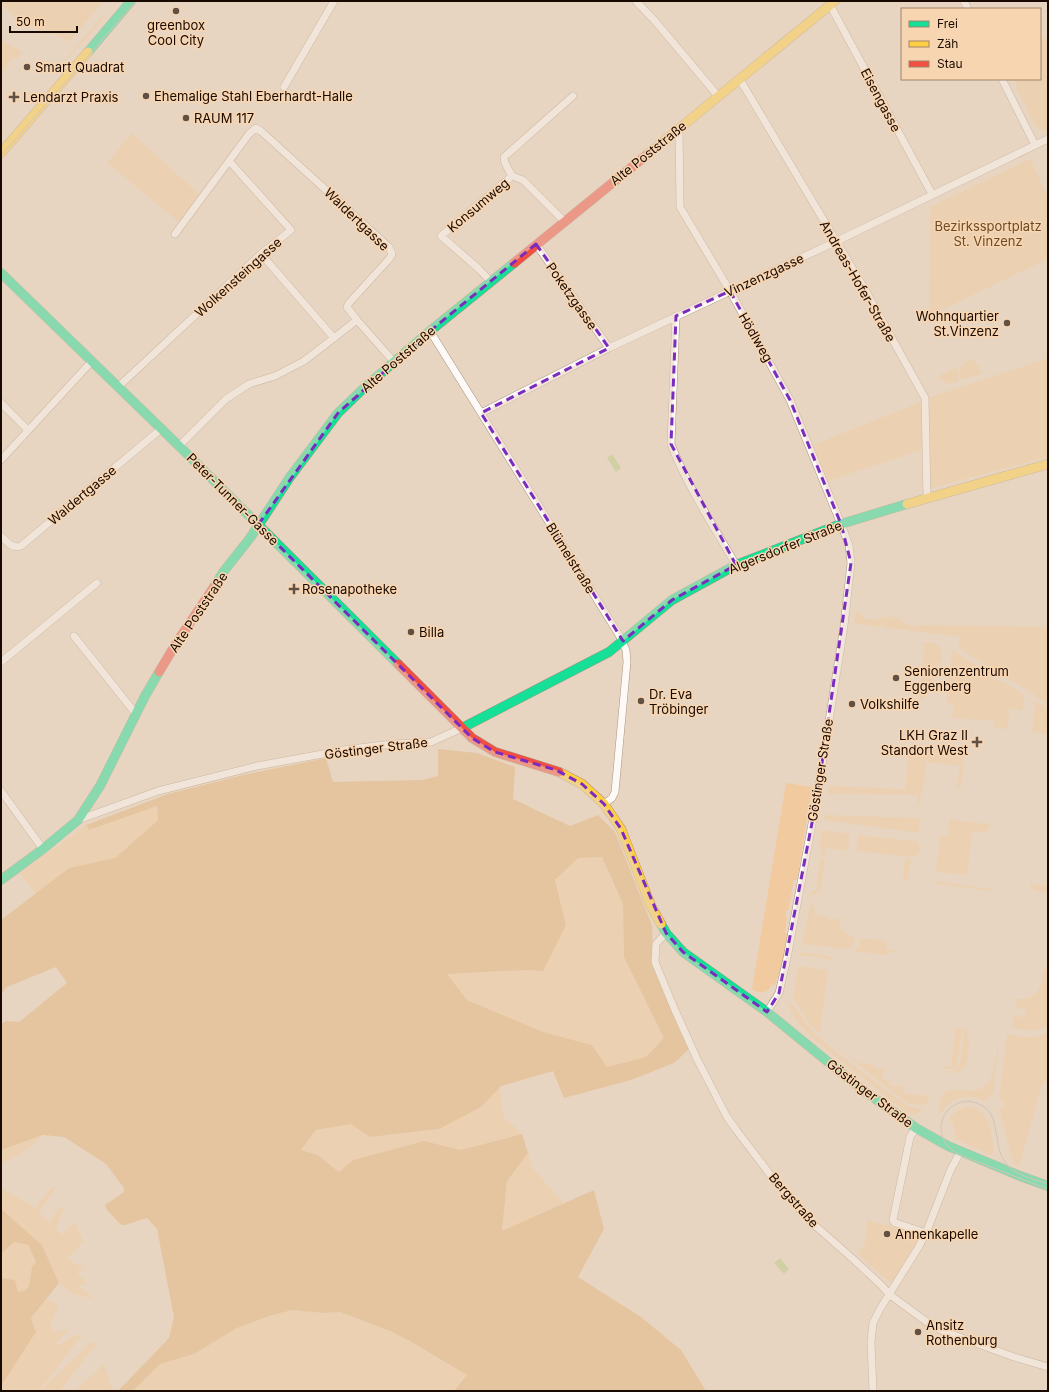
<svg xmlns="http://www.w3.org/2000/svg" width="1049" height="1392" font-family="Inter,sans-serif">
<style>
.green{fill:#f1caa0}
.forest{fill:#e3b277;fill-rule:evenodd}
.water{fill:#b4cb80}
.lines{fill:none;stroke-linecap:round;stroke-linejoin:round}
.street-casing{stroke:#a89580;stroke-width:8}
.fast-casing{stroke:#a89580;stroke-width:10}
.slow-casing{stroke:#a89580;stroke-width:10}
.jam-casing{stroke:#a89580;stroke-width:10}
.street{stroke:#fcf9f6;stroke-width:7}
.fast{stroke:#16e098;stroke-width:9}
.slow{stroke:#ffcf43;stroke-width:9}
.jam{stroke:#f24e42;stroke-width:9}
.tram{stroke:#b6b0ac;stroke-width:1}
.marked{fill:none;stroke:#7b2cbf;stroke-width:3;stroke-dasharray:8 5;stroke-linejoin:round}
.poi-dot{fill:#615144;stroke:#f8d5b1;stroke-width:1.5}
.labels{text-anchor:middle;stroke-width:3;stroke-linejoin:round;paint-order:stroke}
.poi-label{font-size:13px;fill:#190a00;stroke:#f8d5b1;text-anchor:start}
.street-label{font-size:13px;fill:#190a00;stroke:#f8d5b1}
.park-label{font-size:13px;fill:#6b4c28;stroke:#f8d5b1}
</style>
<rect width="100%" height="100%" fill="#e8d5c1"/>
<path class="green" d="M1,1h101l1,1 -34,40 -19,-10 -2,3 -37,-20 1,-3 -11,-6z
M102,16l2,2 -36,41 1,-4z
M1046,37l2,5v88l-1,1 -10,-3 -21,-40 1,-3 -3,-6h26v-39z
M1,40l22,12 -6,7 -3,-2 -13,16z
M132,133l67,61 -20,28 -72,-59z
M1030,159l18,38v62l-119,57 1,-109z
M1048,358v99l-117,31 -3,-90z
M973,359l10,14 -23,7 1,-15z
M955,368l4,4 -1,9 -11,3 -9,-8z
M923,401l-1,49 -94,31 -15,-36z
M856,611l6,3 1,4 15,2 5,-4v2h5v-2l11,2c4,6 15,10 22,7l127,2v77l-13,-7v-2l-76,-47 -6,-2 6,1 1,-10 -78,-10v-2h-2l-1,2 -25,-4z
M926,642c15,1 16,6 16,20h-3l-8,19 -5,5 -1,13h-6l5,-53 -3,-1z
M952,650l33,21 3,5 10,5h5l17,11 4,5 -1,13 -14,-2 -1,21 -14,-1v-7l-42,-3 2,-14 -8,-2z
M1035,702l13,5v27l-16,-2z
M909,746l56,7 -4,35h-4l3,-22 -34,-4 -2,22h-1l-4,21 -2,2v-12l-89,-1 1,-8 76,3z
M786,783l26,4 -15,93h-3l-6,31h-2l-1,6h2l-2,16 3,1 -5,29 -9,23 -2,-1c-6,9 -11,9 -20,4z
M156,806l2,14 -43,38 -46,10 -33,26 -16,-21 66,-48 3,5z
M825,815l95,3 -1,15 -96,-13z
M950,819l43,6 -6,4v4l-15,-2 -5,44 -31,-3 4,-37 7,1z
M822,830l28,4 -2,17 -21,-3 -2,8 -4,-1 1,-7 -3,-2z
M858,835l58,6c6,6 6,14 -3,16l-57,-6z
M602,857l21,47 1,53 41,81 -19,19 -39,10 -15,-22 -49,-13 -76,-32 -20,-26 80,-4 16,1 23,-46 -11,-45 23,-22z
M820,858h5l-4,31h-3l-2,6h-4l-1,-2 1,-2h4z
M905,859h6l-3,21h-5z
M936,881l56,8 -1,2 -55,-7z
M1031,883l14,3 3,-1v7l-11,-1 -7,-4z
M810,905l5,1 -1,9 16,2v4h3v-3l7,1c-1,11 5,16 16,19l-4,8 -8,3 -42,-5z
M860,938l27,3 -1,8 10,2 -11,4 -31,-4 6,-7z
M800,952l31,4 1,3 -3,1 -17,-4h-12z
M798,966l30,4 -8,63 38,30 15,1v4l11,1 -2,11 7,1v4l15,2v4l2,3 19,2 1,-3 3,4 -4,9c-6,-3 -13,0 -19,-4l-56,-44 -39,-32 -18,-28z
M1044,969l4,1v56c-12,6 -24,4 -36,2l2,-13h3l3,3 7,-4 -5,-7 -4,3 -3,-1 1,-10c21,1 26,-12 28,-30z
M789,1002c10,6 15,22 25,31 29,26 62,49 93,73l16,4 -9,5 -10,-4 -94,-75 -15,-17 -4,-7z
M962,1028l-5,38 -3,3h-9l-2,-3 8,1 4,-38z
M964,1028c7,6 5,29 2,37 -3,6 -10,9 -16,8l-3,-2h8l5,-7z
M1048,1032v50h-5l-24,85 -4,-2 -5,-12 -6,-27 -5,-16 6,-5 -6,-8 8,-63c18,3 23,6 41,-2z
M998,1045h1l-6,49 -9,7c-17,-9 -36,-3 -44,14l-1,-1c0,-6 0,-13 3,-18 7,-14 32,3 45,-12 8,-10 9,-27 11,-39z
M500,1086l3,30 19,18 -61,16 -37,-9 -71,19 -14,12 -21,-17 -17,-4 15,-21 35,-7 19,14 111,-30z
M966,1107c18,0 24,15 26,30 1,7 3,13 0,19l-36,-17 -2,-8 -1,-8 -5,-3 7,-8z
M43,1135c-14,14 -24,20 -42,29v-14z
M528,1153l5,15 31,36 -62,28 5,-51z
M56,1187l-17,25 11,11 8,-15 6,-1 -8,21 6,7 13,-14 8,20 -15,18 17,11 -8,2 10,12 -9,2 16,13 -21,-5 -14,-11 -17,-38 -41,-36v-21l35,20 15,-20z
M867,1220l17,5h7l30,11 -30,47 -27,-23 -6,-8 7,-8z
M14,1242l14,3 8,17 -4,5 -3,19 -5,5 -6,1 -3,-12 -14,-2v-24z
M46,1299l13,6 -9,20 4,7 15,-3 -17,19 24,-13h6l-43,56h-38v-5l35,-54 -5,-14z
M292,1310l32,3 15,-1 51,19 18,9 60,35 -14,16h-321l27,-27 34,-10 43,-26 32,-12z
M91,1342l6,1 -37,48h-20z
M104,1364l6,20 4,7h-39z"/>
<path class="forest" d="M438,749l39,4 38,14 -2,32 57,27 28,-11 17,17 37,93 1,40 36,84 -15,14 -43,17 -67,18 -11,-27 -52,15 -20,21 -42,22 -69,8 -19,-13 -35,6 -15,20 17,5 21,17 14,-12 71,-19 37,9 61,-16 6,19 -21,28 -5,50 92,-41 10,39 -26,48 63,40 40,33 25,41h-252l13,-16 -59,-35 -18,-9 -50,-19 -16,1 -32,-3 -23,6 -32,12 -43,26 -34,10 -27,27h-15l51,-53 5,-21 -17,-88 -10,-11 -22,7h-4l-14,-15 -2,-5 19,-13v-4l-18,-24 -42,-27 -21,-2 -42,15v-126l5,-3 13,1 48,-39 -11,-16 -49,20 -6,7v-74l68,-52 46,-10 43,-38 -1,-14 -68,24 -3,-5 82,-31 75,-19 83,-17 7,24 89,-2 16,-4zM602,857l21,47 1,53 40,81 -18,19 -39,10 -15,-22 -49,-13 -76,-32 -20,-26 80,-4 16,1 23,-46 -11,-45 23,-22z
M1,1209l41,36 17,38 -28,35 5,14 -35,54v-108l14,2 3,12 6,-1 5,-5 3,-19 4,-5 -8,-17 -14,-3 -13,12z"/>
<path class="water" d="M612,454l9,14 -5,4 -9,-14z
M780,1258l9,11 -5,5 -10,-11z"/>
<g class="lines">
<defs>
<path id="street" d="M636,1l19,20 63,75
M964,1l4,8
M830,5l102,189
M739,78l125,210 61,110 2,100
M1002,79l33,66
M284,87l50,-86
M679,128l1,79 50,84 60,109 51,124 8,21 2,18 -7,63 -27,171 -30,161 -8,35 -12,19
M512,176l11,4 41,41
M175,234l74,-100 7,-6 6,4 127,115 3,7 -2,4 -41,45 -2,4 10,13 37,42
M536,244l73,104
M261,254l73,84
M491,282l-12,-13 -38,-33 71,-60 -7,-13 -1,-6 69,-61
M676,316l-5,128c16,42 42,81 65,121
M430,331l189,304 7,15 1,12 -12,130 -3,6 -8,6
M118,387l143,-133 30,-24 -62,-69
M1,403l27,27
M481,413l128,-65 226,-106 213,-103
M179,446l47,-47 23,-15 26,-8 29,-15 53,-41
M1,460l91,-99
M1,536c6,6 11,13 20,10l140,-117
M74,636l62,78
M1,662l96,-79
M1,791l42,58
M78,820l80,-29 99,-25 93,-17 43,-5 38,-2 31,-14
M666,933l-10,11 -1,18 19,46 23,51 30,58 10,14 38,50 35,40 43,38 28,26 9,10 37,27 16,9 71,26 34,10
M916,1128l-6,9 -17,83 1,2 2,1 30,10
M873,1391l-2,-49 2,-19 7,-14 38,-61 8,-15 25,-64 10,-18"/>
<path id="fast" d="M88,52l43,-51
M1,273l178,173 219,218
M214,587l10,-16 26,-33 40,-61 48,-64 27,-26 65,-56 84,-68
M462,728l147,-76 63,-52 64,-35 105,-41 66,-20
M1,880l42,-31 35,-29 22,-34 45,-90 14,-24
M661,924l5,9 17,19 84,60 93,76 56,40 32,18 72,30 28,10"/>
<path id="slow" d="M1,153l87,-101
M648,154l187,-153
M907,504l141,-40
M559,772l23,12 22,20 17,25 30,77 10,18"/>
<path id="jam" d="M514,263l134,-109
M398,664l74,74 23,14 64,20
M159,672l18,-30 37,-55"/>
</defs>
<use href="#street" class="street-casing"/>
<use href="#fast" class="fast-casing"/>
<use href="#slow" class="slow-casing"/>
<use href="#jam" class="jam-casing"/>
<use href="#street" class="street"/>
<use href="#fast" class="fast"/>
<use href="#slow" class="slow"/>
<use href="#jam" class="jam"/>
<path class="tram" d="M1,156l135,-155
M1048,1184c-14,-5 -34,-9 -43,-22 -14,-19 -1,-53 -32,-60 -7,-2 -14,0 -20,4 -7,4 -11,12 -12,20 0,7 2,15 7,20 8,9 23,13 35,18 21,8 43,17 65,25"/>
</g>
<path d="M0 0H1049V1392H0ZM536,244l73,104 -128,65 142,228 49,-41 64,-35 -65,-121 5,-128 54,-25 60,109 51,124 10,39 -34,234 -38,196 -12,19 -84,-60 -17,-19 -45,-104 -17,-25 -22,-20 -26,-14 -61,-18 -23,-14 -214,-213 80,-112 92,-82z" fill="#e8d5c1" fill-opacity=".55" fill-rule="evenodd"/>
<path class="marked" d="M536,244l73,104 -128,65 142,228 49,-41 64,-35 -65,-121 5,-128 54,-25 60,109 51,124 10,39 -34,234 -38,196 -12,19 -84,-60 -17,-19 -45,-104 -17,-25 -22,-20 -26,-14 -61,-18 -23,-14 -214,-213 80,-112 92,-82z"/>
<g class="poi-dot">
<circle cx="176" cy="11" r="4"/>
<circle cx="27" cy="67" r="4"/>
<circle cx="146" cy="96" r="4"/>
<path d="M12 91h4v4h4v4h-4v4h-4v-4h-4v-4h4z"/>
<circle cx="186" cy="118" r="4"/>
<circle cx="1007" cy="323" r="4"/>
<path d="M292 583h4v4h4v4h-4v4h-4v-4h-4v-4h4z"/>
<circle cx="411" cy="632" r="4"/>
<circle cx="896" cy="678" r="4"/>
<circle cx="641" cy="701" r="4"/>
<circle cx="852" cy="704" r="4"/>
<path d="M975 736h4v4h4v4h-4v4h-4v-4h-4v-4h4z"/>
<circle cx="887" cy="1234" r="4"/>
<circle cx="918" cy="1332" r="4"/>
</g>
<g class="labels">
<g class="poi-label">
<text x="176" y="30" text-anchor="middle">greenbox<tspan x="176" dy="15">Cool City</tspan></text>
<text x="35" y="72">Smart Quadrat</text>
<text x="154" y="101">Ehemalige Stahl Eberhardt-Halle</text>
<text x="23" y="102">Lendarzt Praxis</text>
<text x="194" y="123">RAUM 117</text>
<text x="999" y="321" text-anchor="end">Wohnquartier<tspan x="999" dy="15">St.Vinzenz</tspan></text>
<text x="302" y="594">Rosenapotheke</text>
<text x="419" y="637">Billa</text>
<text x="904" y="676">Seniorenzentrum<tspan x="904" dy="15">Eggenberg</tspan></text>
<text x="649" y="699">Dr. Eva<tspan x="649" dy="15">Tröbinger</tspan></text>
<text x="860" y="709">Volkshilfe</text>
<text x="968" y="740" text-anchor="end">LKH Graz II<tspan x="968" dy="15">Standort West</tspan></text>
<text x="895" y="1239">Annenkapelle</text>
<text x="926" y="1330">Ansitz<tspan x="926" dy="15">Rothenburg</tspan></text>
</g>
<g class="street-label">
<text transform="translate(881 100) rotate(62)" y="5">Eisengasse</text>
<text transform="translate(648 153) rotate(-39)" y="5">Alte Poststraße</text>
<text transform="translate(478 205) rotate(-40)" y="5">Konsumweg</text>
<text transform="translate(357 219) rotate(44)" y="5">Waldertgasse</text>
<text transform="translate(764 275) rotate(-25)" y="5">Vinzenzgasse</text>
<text transform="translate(238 277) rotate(-42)" y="5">Wolkensteingasse</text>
<text transform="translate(858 281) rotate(60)" y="5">Andreas-Hofer-Straße</text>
<text transform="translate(572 296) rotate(55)" y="5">Poketzgasse</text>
<text transform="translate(756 337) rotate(60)" y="5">Hödlweg</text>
<text transform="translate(398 359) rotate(-41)" y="5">Alte Poststraße</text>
<text transform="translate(82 495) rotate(-40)" y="5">Waldertgasse</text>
<text transform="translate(233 499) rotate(45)" y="5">Peter-Tunner-Gasse</text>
<text transform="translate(785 547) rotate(-22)" y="5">Algersdorfer Straße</text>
<text transform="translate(571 558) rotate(58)" y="5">Blümelstraße</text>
<text transform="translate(198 612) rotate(-56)" y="5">Alte Poststraße</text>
<text transform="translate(376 748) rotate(-7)" y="5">Göstinger Straße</text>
<text transform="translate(820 770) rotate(-81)" y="5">Göstinger Straße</text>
<text transform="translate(870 1093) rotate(37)" y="5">Göstinger Straße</text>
<text transform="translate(794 1200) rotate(49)" y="5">Bergstraße</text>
</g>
<g class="park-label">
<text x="988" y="231">Bezirkssportplatz<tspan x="988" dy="15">St. Vinzenz</tspan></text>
</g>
</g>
<rect width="1049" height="1392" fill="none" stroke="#190a00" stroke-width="4"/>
<rect x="901" y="8" width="140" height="72" fill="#f8d5b1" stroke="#9f846a"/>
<rect x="909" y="21" width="20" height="6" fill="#16e098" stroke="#9f846a"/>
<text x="937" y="28" font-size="12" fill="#190a00">Frei</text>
<rect x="909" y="41" width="20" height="6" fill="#ffcf43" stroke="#9f846a"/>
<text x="937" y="48" font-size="12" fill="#190a00">Zäh</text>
<rect x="909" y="61" width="20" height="6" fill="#f24e42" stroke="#9f846a"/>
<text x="937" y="68" font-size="12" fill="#190a00">Stau</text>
<path d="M10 26v6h67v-6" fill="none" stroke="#190a00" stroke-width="2"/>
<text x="16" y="26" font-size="12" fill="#190a00" stroke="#f8d5b1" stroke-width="3" paint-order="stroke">50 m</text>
</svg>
